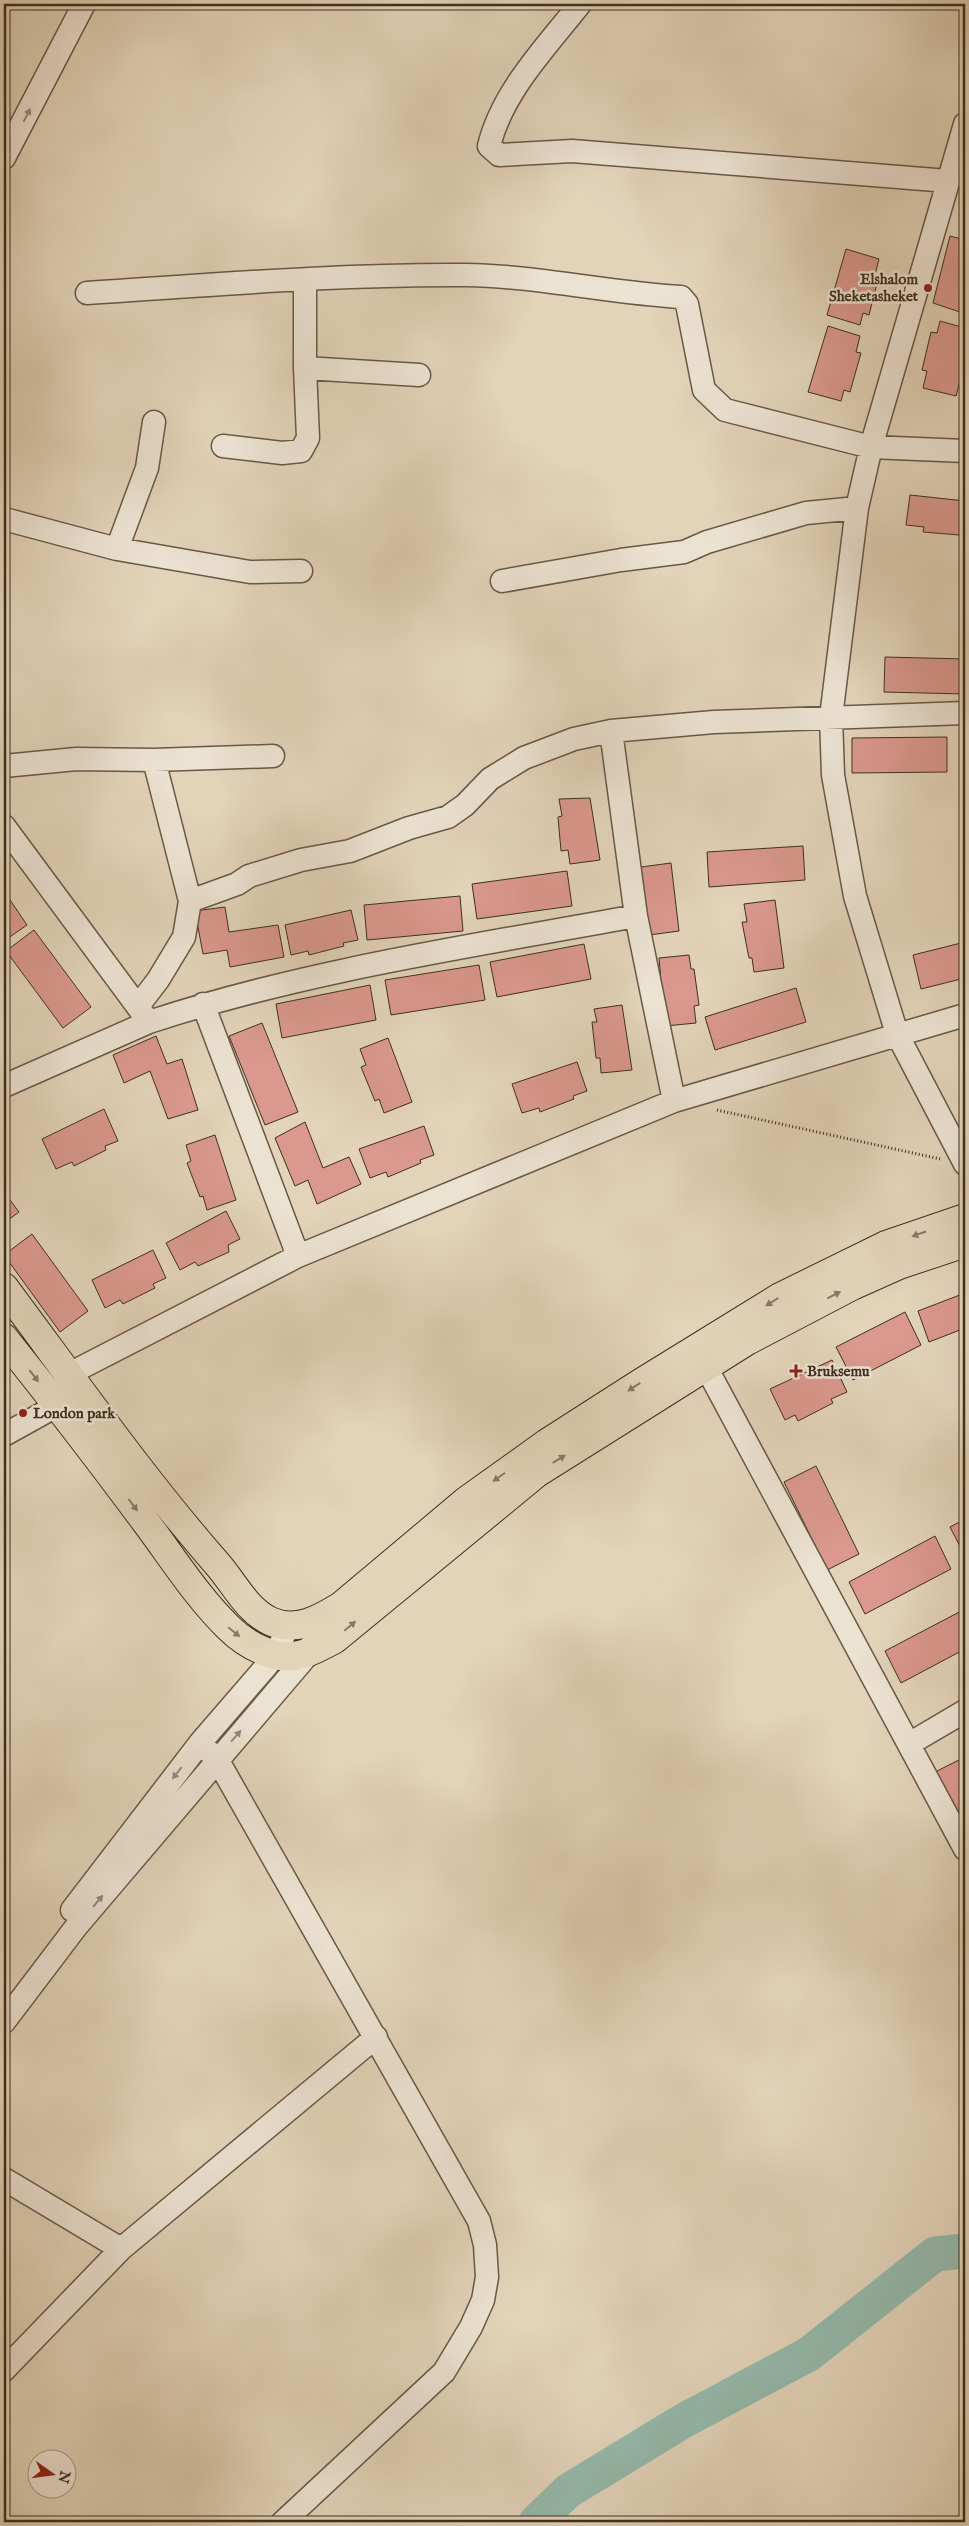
<svg xmlns="http://www.w3.org/2000/svg" width="969" height="2526" font-family="'IM FELL English',serif">
<style>
.lines{fill:none;stroke-linecap:round;stroke-linejoin:round}
.river{stroke:#95b9ab;stroke-width:35}
.building{fill:#da988e;stroke:#3e301f}
.minor-casing{stroke:#675946;stroke-width:25}
.major-casing{stroke:#3e301f;stroke-width:30}
.path{stroke:#3e301f;stroke-width:3;stroke-dasharray:1 2.5;stroke-linecap:butt}
.minor{stroke:#ece2d2;stroke-width:22}
.major{stroke:#e2d3b9;stroke-width:28}
.oneway{fill:#958978}
.oneway2{fill:#887964}
.poi-dot{fill:#8f2418;stroke:#ece2d2;stroke-width:2}
.labels{text-anchor:middle;stroke-width:5;stroke-linejoin:round;paint-order:stroke}
.poi-label{font-size:15px;font-weight:bold;fill:#3e301f;stroke:#ece2d2;text-anchor:start}
</style>
<rect width="100%" height="100%" fill="#e2d3b9"/>
<filter id="stains"><feTurbulence type="fractalNoise" baseFrequency=".004" numOctaves="4"/><feColorMatrix values="0 0 0 0 .2 0 0 0 0 .09 0 0 0 0 .02 0 0 0 .5 -.17"/></filter>
<radialGradient id="worn" r=".72"><stop offset=".6" stop-color="#630" stop-opacity="0"/><stop offset="1" stop-color="#630" stop-opacity=".3"/></radialGradient>
<g class="lines">
<path class="river" d="M536,2522l32,-31 115,-70 126,-67 126,-100 30,-3"/>
</g>
<path class="building" d="M950,236l15,4v55l-5,17 -27,-9z
M846,249l33,10 -4,16 4,1 -10,39 -6,-2 -3,12 -33,-10z
M940,321l25,7v34l-9,34 -33,-8 4,-17 -5,-1 9,-38 6,1z
M828,326l32,10 -4,16 5,1 -11,39 -6,-2 -3,11 -33,-9z
M910,495l55,6v31h-5l-1,3 -36,-3 1,-5 -18,-2z
M885,657l80,2v35l-81,-2z
M947,737v35l-95,1v-35z
M590,798l10,62 -30,4 -2,-14 -7,1 -3,-34 4,-1 -3,-17z
M803,846l2,34 -96,7 -2,-35z
M671,863l8,68 -30,4 -8,-68z
M567,871l5,35 -95,13 -5,-35z
M4,891l23,34 -23,16z
M460,896l3,35 -96,9 -3,-35z
M775,900l9,68 -30,4 -2,-14h-3l-7,-36h5l-3,-18z
M225,907l4,25 49,-7 6,32 -54,10 -3,-17 -24,4 -8,-43z
M351,910l7,30 -15,3 1,3 -35,9 -1,-4 -17,4 -6,-30z
M34,930l57,77 -28,21 -57,-77z
M965,942v36l-44,11 -8,-34z
M584,944l7,35 -94,18 -7,-35z
M689,955l2,14h3l5,36 -5,1 2,17 -31,3 -6,-68z
M479,965l6,35 -94,15 -6,-35z
M370,985l6,35 -94,18 -6,-34z
M796,988l10,34 -91,28 -10,-33z
M622,1005l10,65 -31,3 -1,-15h-4l-4,-36h5l-3,-13z
M262,1023l36,89 -33,13 -36,-89z
M156,1036l11,28 15,-5 16,51 -30,9 -18,-48 -26,12 -11,-28z
M388,1038l24,64 -28,11 -5,-14 -4,2 -14,-34 5,-2 -6,-16z
M577,1062l10,29 -14,5 1,3 -34,13 -1,-4 -17,5 -10,-29z
M104,1109l14,32 -13,5 1,4 -32,16 -2,-4 -16,7 -14,-30z
M305,1122l18,46 26,-11 12,27 -44,20 -9,-24 -13,6 -20,-48z
M424,1126l10,29 -14,5 1,3 -33,14 -2,-5 -16,6 -11,-29z
M215,1135l21,65 -29,10 -4,-14 -3,1 -13,-34 4,-2 -5,-16z
M4,1192l15,20 -15,11z
M226,1211l14,28 -12,6 1,7 -31,14 -3,-4 -15,8 -14,-27z
M32,1234l56,77 -28,21 -56,-77z
M153,1250l13,28 -13,6 2,4 -32,16 -3,-4 -15,8 -13,-28z
M965,1293v35l-36,14 -11,-31z
M905,1312l16,33 -68,35 -17,-33z
M832,1360l15,32 -16,7 2,4 -35,18 -3,-6 -10,5 -15,-31z
M816,1466l43,88 -32,16 -43,-88z
M965,1519v37l-15,-29z
M935,1536l16,33 -86,45 -16,-32z
M965,1609v40l-64,34 -16,-32z
M965,1757v81l-32,-65z"/>
<g class="lines">
<defs>
<path id="minor" d="M580,4c-34,43 -78,88 -91,142l10,9 73,-4 376,30
M4,158l80,-154
M87,293c126,-8 253,-19 379,-18 72,1 143,18 215,22l6,7 17,86 21,20 146,37 94,-323
M305,368l114,7
M223,446l59,7 19,-2 7,-13 -3,-70v-88
M965,451l-94,-4 -14,61 -26,209 2,58 22,121 42,138 68,130
M4,519l113,30 133,23 51,-1
M117,549l30,-81 7,-46
M502,581l119,-21 63,-8 23,-10 99,-29 51,-5
M611,731l25,185
M154,760l119,-4
M4,766l72,-7 78,1 36,141
M4,826l145,196c158,-52 324,-76 487,-106l38,185
M203,1004l95,252
M138,1006l20,-26 26,-43 6,-36 47,-17 12,-8 52,-16 49,-9 59,-23 39,-11 17,-12 25,-26 34,-21 50,-19 37,-8 103,-9 251,-9
M4,1086l145,-64
M706,1367l259,482
M69,1374l229,-118 376,-155 291,-86
M4,1435l54,-30
M200,1743l17,16 262,462 6,24 2,32 -4,23 -12,27 -27,45 -161,150
M909,1744l56,-33
M72,1910l128,-167 76,-88 12,-30
M4,2022l72,-95 234,-275 1,-6
M4,2179l117,70 255,-212
M4,2370l117,-121"/>
<path id="major" d="M4,1287c70,94 138,191 215,279 16,19 28,44 51,55 26,12 50,-2 71,-15l125,-105 81,-58 92,-59 141,-87 106,-52 79,-27
M4,1338c48,60 95,121 141,183 27,36 52,76 84,107 12,12 29,22 46,27 22,6 41,-6 60,-16l202,-166 210,-132 105,-55 47,-21 66,-22"/>
</defs>
<use href="#minor" class="minor-casing"/>
<use href="#major" class="major-casing"/>
<path class="path" d="M717,1110l223,49"/>
<use href="#minor" class="minor"/>
<use href="#major" class="major"/>
</g>
<defs><path id="oneway-solid" d="M-6-.8H1V-3.2L6.5 0L1 3.2V.8H-6Z" transform="scale(1.25)"/></defs>
<g class="oneway">
<use href="#oneway-solid" transform="translate(27 115) rotate(-63)"/>
<use href="#oneway-solid" transform="translate(236 1736) rotate(-49)"/>
<use href="#oneway-solid" transform="translate(177 1773) rotate(128)"/>
<use href="#oneway-solid" transform="translate(98 1901) rotate(-50)"/>
</g>
<g class="oneway2">
<use href="#oneway-solid" transform="translate(919 1234) rotate(161)"/>
<use href="#oneway-solid" transform="translate(834 1295) rotate(-27)"/>
<use href="#oneway-solid" transform="translate(772 1302) rotate(148)"/>
<use href="#oneway-solid" transform="translate(34 1376) rotate(52)"/>
<use href="#oneway-solid" transform="translate(634 1387) rotate(147)"/>
<use href="#oneway-solid" transform="translate(559 1459) rotate(-32)"/>
<use href="#oneway-solid" transform="translate(499 1477) rotate(145)"/>
<use href="#oneway-solid" transform="translate(133 1505) rotate(53)"/>
<use href="#oneway-solid" transform="translate(350 1626) rotate(-40)"/>
<use href="#oneway-solid" transform="translate(234 1632) rotate(39)"/>
</g>
<g class="poi-dot">
<circle cx="928" cy="288" r="5"/>
<path d="M793.5 1363.5h5v5h5v5h-5v5h-5v-5h-5v-5h5z"/>
<circle cx="23" cy="1413" r="5"/>
</g>
<g class="labels">
<g class="poi-label">
<text x="918" y="284" text-anchor="end">Elshalom<tspan x="918" dy="17">Sheketasheket</tspan></text>
<text x="807" y="1376">Bruksemu</text>
<text x="33" y="1418">London park</text>
</g>
</g>
<rect width="969" height="2526" fill="none" stroke="#e2d3b9" stroke-width="20"/>
<rect x="5" y="5" width="959" height="2516" fill="none" stroke="#3e301f" stroke-width="2.5"/>
<rect x="10" y="10" width="949" height="2506" fill="none" stroke="#3e301f"/>
<g transform="translate(52 2474) rotate(104)"><circle r="24" fill="#ece2d2" stroke="#a69b8a"/>
<path d="M0-4L9 19L0 12L-9 19Z" fill="#8f2418"/>
<text y="-8" font-size="14" font-weight="bold" text-anchor="middle" fill="#3e301f">N</text>
</g>
<rect width="100%" height="100%" filter="url(#stains)"/>
<rect width="100%" height="100%" fill="url(#worn)"/>
</svg>
